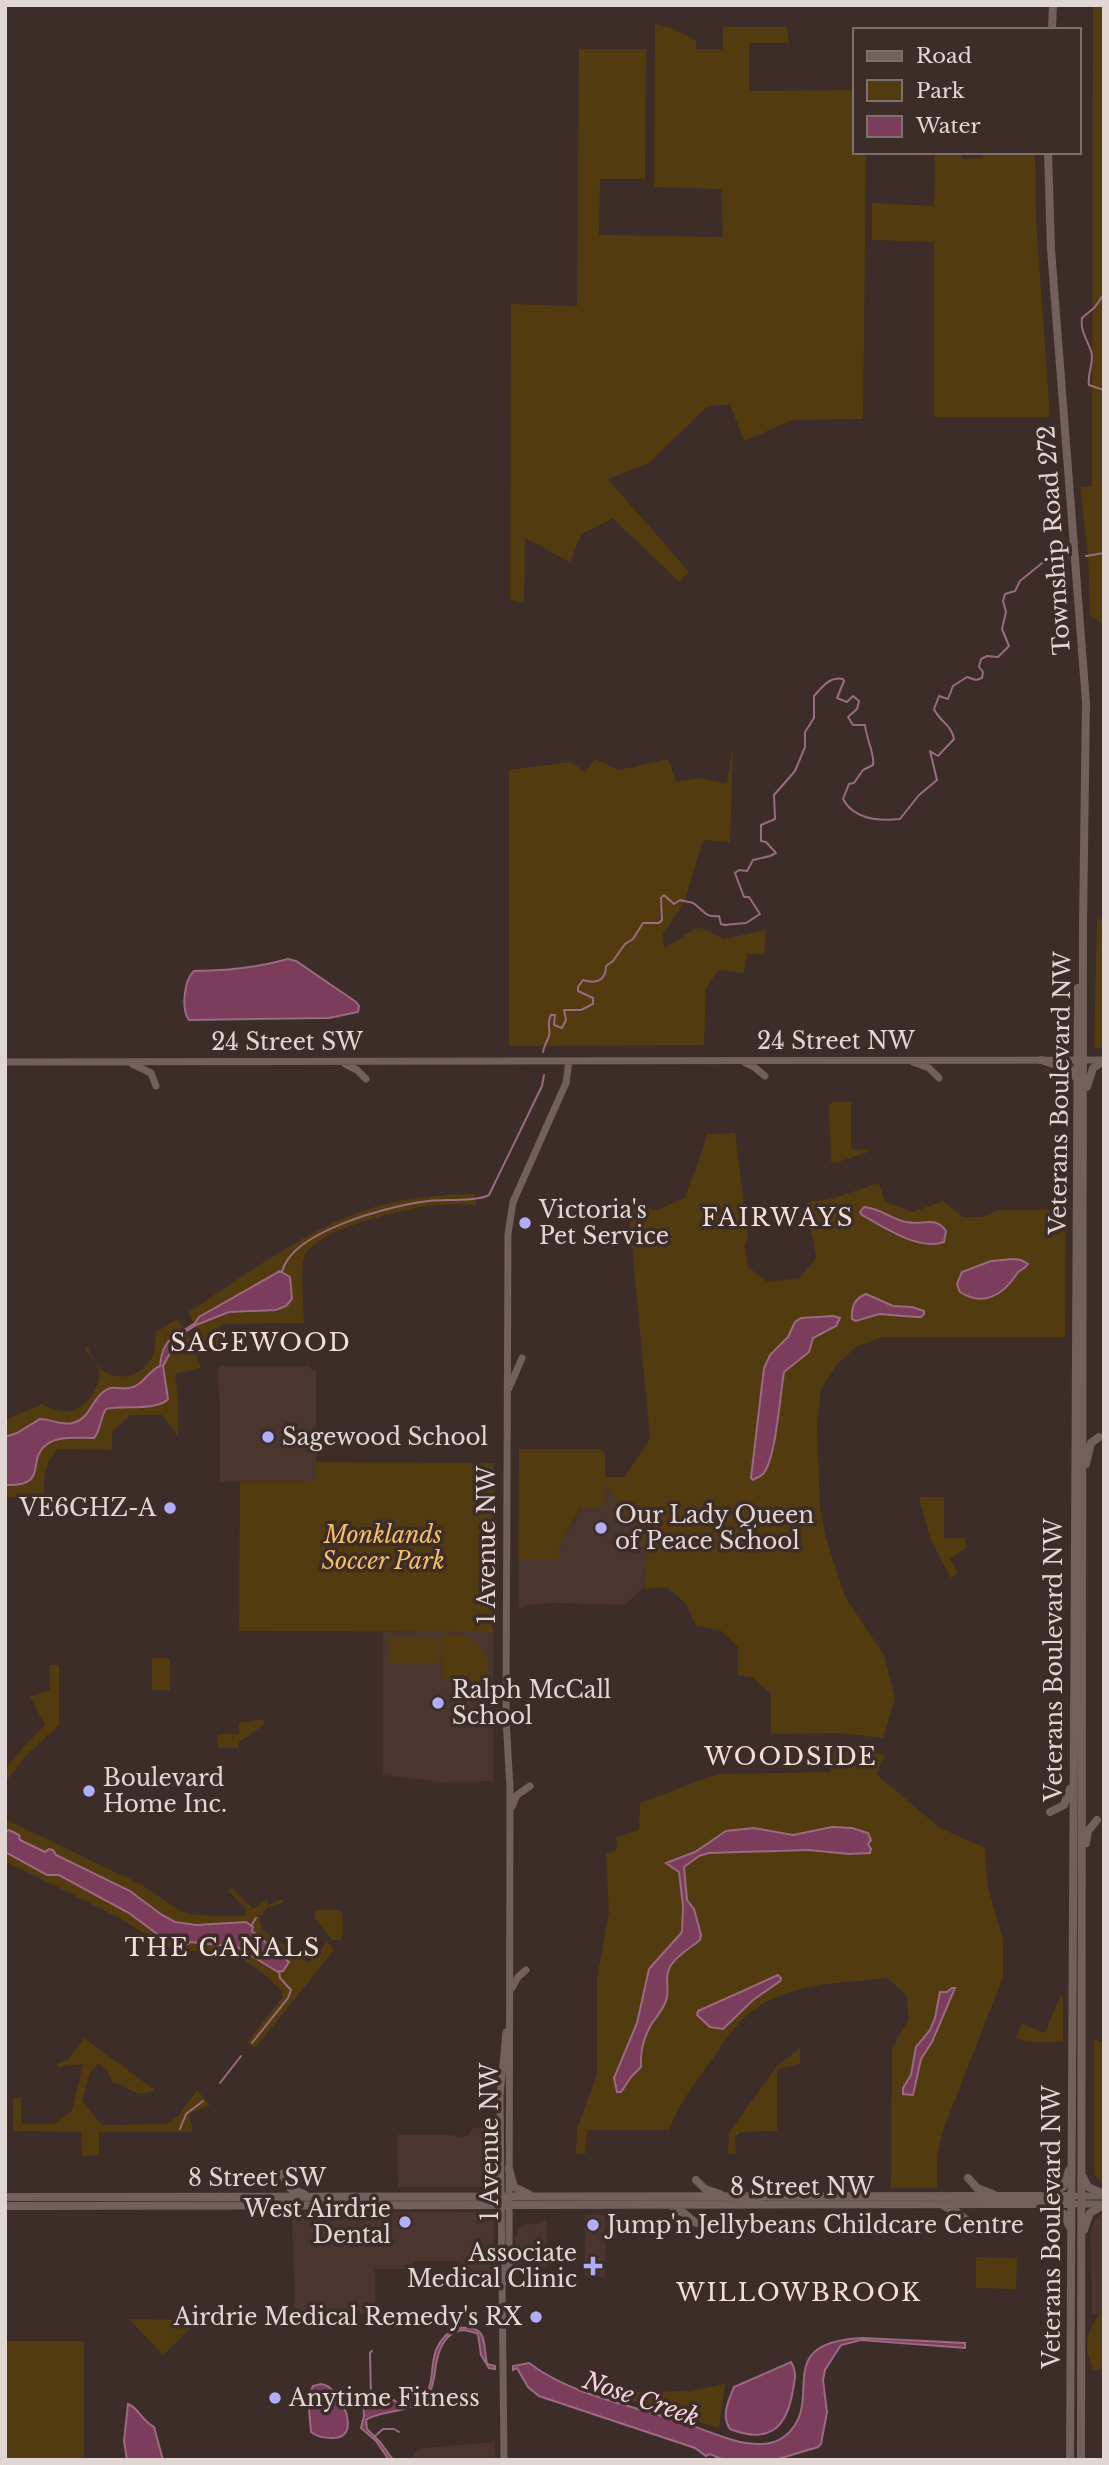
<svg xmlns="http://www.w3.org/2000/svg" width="1109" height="2465" font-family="'Libre Baskerville',serif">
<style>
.built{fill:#4b352f}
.green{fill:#533b10}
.water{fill:#7c3c5c;stroke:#9a6a80;stroke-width:2}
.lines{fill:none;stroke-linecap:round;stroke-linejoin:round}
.stream{stroke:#9a6a80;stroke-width:2}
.tertiary{stroke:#71605b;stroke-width:7}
.secondary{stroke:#71605b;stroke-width:8}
.poi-dot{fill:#b0aefa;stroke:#3c2d29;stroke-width:2.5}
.labels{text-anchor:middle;stroke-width:7;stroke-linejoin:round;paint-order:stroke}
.street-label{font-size:23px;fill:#e0d6d3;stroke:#3c2d29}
.poi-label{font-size:23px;fill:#e0d6d3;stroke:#3c2d29;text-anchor:start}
.park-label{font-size:23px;font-style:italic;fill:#f6bf63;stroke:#3c2d29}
.neighbourhood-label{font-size:24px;letter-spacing:2px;fill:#f3dfd9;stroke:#3c2d29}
.water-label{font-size:24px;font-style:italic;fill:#f7cfe0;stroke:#3c2d29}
</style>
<rect width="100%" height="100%" fill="#3c2d29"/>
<path class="built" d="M222,1366h88v3h6v112l-96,1v-78l-2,-34z
M605,1480l42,72 -3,35 -19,18 -70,-2 -28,2 -8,3 -1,-49h41v-12l22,-39z
M383,1632h110v149l-52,1 -58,-7z
M473,2128h19v36l-5,23h-89l-1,-52h54l9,2 8,-2z
M297,2212h191l6,4 -1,62h-19l-19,-17h-40l-7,8h-33v36l-6,8 -71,1 -3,-1 -3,-94z
M1102,2214h2v101l-12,-1 -1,-84 4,-10z
M585,2215h20v62h-20z
M543,2221h4v46h-32v-28l5,-12z
M495,2442v18h-80l-1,-7 9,-5z"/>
<path class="green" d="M1093,5h11l-2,618 -12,-7 -2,-62 -8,-67h12z
M655,24l19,5 22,11v9h27v-22h64l2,16h-40v48l106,-1v62h11l-3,267 -71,1 -48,21 -14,-37 -24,3 -57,56 -41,16 81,93 -10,10 -66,-64 -32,17 -11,27 -45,-24 -1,65 -14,-3 1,-296 66,2 2,-257h67l-1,130h-45l-1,56 124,2 -2,-48 -67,-2z
M935,152h27v7l21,-1v-6h52l1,69 14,196h-116v-175l-62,-2v-37l62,3z
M733,746l-3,96 -27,-2 -19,63 -21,31 1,14 35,-21 25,12 42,-9 -2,25 -17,-2 -3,20 -26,-3 -12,18 -2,57 -195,1v-276l61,-8 15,10 10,-13 24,11 49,-11 8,23 24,-4 23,5 4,-1z
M1097,919l7,1v128h-10z
M832,1102h19v47l23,1 -39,13 -4,-1 -2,-55z
M735,1133l13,104 -3,8 3,22 20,15 31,-4 17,-20c-2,-20 -8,-36 -11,-55l26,-4 48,-16 6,19 28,10 30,-11 20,16h18l18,-7h67l-1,127h-183l-26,10 -20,18 -15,24 -4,35 3,83 6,31 19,59 39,58 11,44 -12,39 -44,-5 -68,1v-40l-19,-17 -14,-2v-28l-18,-17 -24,-4 -10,-22 -19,-17 -23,2 3,-37 -42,-71 -1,27h-24l-21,39v12h-41l1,-110h81l5,4v24h19l26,-38 -22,-236 28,7 29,-12c5,-17 20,-49 21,-64z
M475,1194l1,11c-16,-1 -33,-1 -49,1 -27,4 -114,24 -123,52 -4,13 0,50 0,65l-81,1 -5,4 1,23h-9l-5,-4 -16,-33v-2c63,-41 127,-91 201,-109 28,-7 56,-8 85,-9z
M177,1319l14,20 10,29 -26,6 3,25v37l-16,-21h-32l-18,17v18l-54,-1c-14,14 -15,30 -14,48h-39v-77l37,-16c24,12 37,11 52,-12 3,-5 6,-14 5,-21 -1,-7 -10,-17 -15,-23l2,-2c5,7 10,19 16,24 17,14 44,4 51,-15 3,-7 2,-16 3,-23z
M316,1462l178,1 -1,169 -254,-1 1,-149 75,-1z
M919,1497h25v41h21l2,9 -17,12 8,14 -7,5 -21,-40z
M441,1634c36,0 48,12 48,48l-44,-1 -3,-3z
M390,1637l49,1v25h-49z
M152,1658h18v32h-18z
M50,1665h9v60l-35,33 -17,22 -2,-11 17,-21 23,-23 -15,-29 20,-6z
M262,1719l3,5 -26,18v6h-21l-1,-14h22v-11z
M831,1749l36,1 18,5 -9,19 64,54 45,20 2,36 16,55v38l-61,156 -5,23v32h-46l1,-140 17,-29 -3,-25 -19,-16c-49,6 -105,4 -143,40 -14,14 -25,31 -36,47 -15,21 -30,40 -39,65h-82l-2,24h-9l1,-25 20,-55v-96l12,-66 -3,-58 8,-2 3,-5 -1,-10 23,-7 1,-27 77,-29 114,-2z
M5,1819l137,66 37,25 10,4 20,2h36l2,-6 -19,-19 4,-3 21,21 14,-10 1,6 15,-6 -1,4 -15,5 -8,10 3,11 45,33 4,-1 16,-19 7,8 -79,98 -8,-6 36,-45 -1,-6 -17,-16 -33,-24h-53l-23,-10 -36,-23 -115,-57z
M320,1910h16l6,2 1,21 -3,7h-8l-18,-23 1,-5z
M1060,1996h3v46h-36l-11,-4 6,-14 23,9z
M84,2038l71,52c-26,11 -25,-7 -42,-7l-6,-13 -9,-6 -8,8 -8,29 20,24 65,-1 11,-8 19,-26 13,15 -21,9 4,18h-94v23l-17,1 -1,-24 -68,-1v-33h8v26h33l18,-13 11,-47 -25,3 -2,-4 11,-2z
M1094,2039l10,4v142l-10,-11z
M800,2048v16l-20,4 -3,4v59l-36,1 -6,5 1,17h-9l3,-23 48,-66z
M976,2257l41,1 -1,31 -40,-1z
M1099,2315h5v54l-11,1c-8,-24 -9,-34 6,-55z
M129,2319l70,1 -36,35z
M5,2341h79v119h-79z
M725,2384l-6,44 -112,-35 24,2 7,-3 52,-1z"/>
<path class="water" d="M288,959l8,2 60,41 3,4 -1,6 -29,6 -140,2c-8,-11 -5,-40 5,-49 34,0 62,-3 94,-12z
M864,1207c16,1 27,12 42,15 16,4 29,-7 40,9l-2,11c-25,9 -61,-15 -82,-27l-2,-3z
M1013,1259l8,1 7,4c-4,6 -8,5 -12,11 -13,20 -33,32 -56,17l-3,-8 5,-12 29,-11z
M280,1271l10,6 2,22 -6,7 -10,4 -47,2 -33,13 -12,8 -9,11 -12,22 5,33c-10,12 -45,6 -62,10 -6,9 -5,21 -12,29 -15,0 -36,-3 -48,7 -20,15 4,42 -41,40v-48l12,-4 23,-14c12,0 20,7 33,4 17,-5 17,-20 30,-31 9,-8 16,-2 26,-4 13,-1 20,-18 31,-22 1,-15 6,-25 19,-35l2,1 14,-9 4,-6z
M866,1294l27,12 19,1 12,4v3l-3,3h-5l-37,-3 -23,7 -4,-2c-1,-12 3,-21 14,-25z
M833,1316l7,2 -4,8 -23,12 -4,14 -25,20c-4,22 -8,88 -21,102 -3,3 -7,4 -10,6l-2,-2 13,-110 6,-13 18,-18 7,-15 6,-4z
M832,1827l20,1 16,5 3,7 -3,4 3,5 -1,4 -21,1 -41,-4 -99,3 -10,3 -15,11 3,33 7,9 7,26 -1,5c-10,8 -21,14 -29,25 -7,11 -2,20 -4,32 -2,11 -10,18 -16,28 -8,14 -11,27 -10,42l-10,10 -10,15h-4l-3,-14 23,-55 12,-54 33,-37 1,-26 -4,-34 -13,-9 29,-11 31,-21 28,-3 39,7z
M9,1830l10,5 1,5 25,12 4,-3 4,1 3,5 74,36 32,24 13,7 21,3 50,-3 7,5 -1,4 37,31 -6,9 -5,1 -41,-25 -47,-5 -2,2 -7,-1v-2l-21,-5 -31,-23 -70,-38h-12l-42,-23v-20z
M778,1975l3,3 -1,3 -27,19 -30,29 -13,-2 -13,-12 1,-4z
M952,1988h3l-23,54 -11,17 -8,36 -10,-1v-6l8,-13 5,-28 14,-17 5,-12 5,-26h7z
M457,2328c32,-2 25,11 30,36l8,2v3l-6,-1 -8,-13 -3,-21c-12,-5 -20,-6 -30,3 -19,20 -7,50 -26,65 -13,10 -44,9 -56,18l1,9 13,13 13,18h-4l-13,-19 -15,-13 3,-12 -1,-15 15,-4h12c8,7 13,11 25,6 23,-10 13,-37 22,-55 4,-9 11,-16 20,-20z
M863,2338l102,5v5l-104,-8 -20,5 -16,25 -2,10 4,32 -6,32 -3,3 -43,13h-51l-14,-6 -4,2 -11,-8 -156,-52 -11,-9 -11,-19 -4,2v-4l16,-3c40,31 101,42 149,58 24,7 57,24 82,23 9,0 18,-2 25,-8 43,-34 -18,-94 78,-98z
M791,2362c7,11 3,21 1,33 -7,36 -26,48 -62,34 -9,-13 -2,-28 4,-42z
M321,2384c20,2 43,56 11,54 -8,0 -15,-1 -21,-6l-3,-35 5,-11z
M128,2404c10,3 14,17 26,23l9,33h-36l-3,-19z"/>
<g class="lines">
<path class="stream" d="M1104,294l-9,13 -13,11c-2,13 5,21 9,33 4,9 -4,22 -2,34l15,5
M1086,556l18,-3
M543,1052c1,-7 4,-10 6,-16 2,-9 -3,-11 2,-21h4l-1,10 8,3 4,-8 -2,-10h17l12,-6v-6l-15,-7v-4l5,-7c13,4 23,1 23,-14l7,-5 12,-17 8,-5 10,-16h16l3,-3 -1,-22 3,-3 10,9 6,-4c2,1 11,2 13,3 10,6 11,15 26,13l2,8 3,1 22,-2 14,-9 -11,-17h-5l-9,-24 4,-3 8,1 6,-11 17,-4 6,-3 -10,-11 -5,-1v-16l14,-6 -1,-24 21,-24 10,-24v-15l9,-14v-22c8,-9 16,-20 29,-17l1,2 -7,17 10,4 6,-6 6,5 -2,8 -9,8 5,8h12c1,13 10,29 8,40l-10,5 -9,13 -5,1 -6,15c11,21 38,22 57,20l19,-24 18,-15 -7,-29 8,5 16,-17c-2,-14 -15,-18 -20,-30l5,-13 9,3 5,-13 14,-9 9,3 6,-2 1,-6 -4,-5 2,-8 6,-3 11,1 11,-11 -7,-17 4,-17 -3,-11 2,-7 10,-3 5,-10 27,-22 16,-1
M282,1272c9,-41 110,-67 147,-71 16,-2 46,1 60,-6l53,-109 2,-11
M251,1926l5,-8
M252,2043l36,-45 3,-8 -11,-12 -1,-7
M220,2083l21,-27
M180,2129l6,-15 17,-13
M371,2398l-1,-45 2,-2
M374,2437l9,-8h11l5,3"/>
<path class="tertiary" d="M5,1062l1099,-2
M744,1062l10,5 11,9
M913,1062l16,6 10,10
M132,1064l19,9 5,13
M345,1064l12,6 9,9
M509,1388l13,-30
M512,1807l5,-12 13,-9
M512,1988l6,-11 8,-7
M1081,2196h23
M1081,2204h23
M503,2283l6,-13 1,-482 -4,-69 2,-485 5,-32 53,-119 3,-22
M504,2460l-4,-364 6,-64"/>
<path class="secondary" d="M1052,30l1,-25
M1048,152l3,97 35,453 -3,223 -2,1535
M1041,1060l29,9 7,10
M1087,1087l6,-19 11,-7
M1086,1464l5,-21 8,-6
M1050,1812l14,-7 6,-16
M1086,1843l2,-12 9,-11
M509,2169l5,18 15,7
M282,2174l9,15 13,5
M1083,2177l5,10 16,7
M968,2178l9,10 16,6
M696,2180l9,9 15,5
M483,2195c12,-3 14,-14 17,-25
M1051,2195l12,-8 6,-17
M5,2197l1069,-1
M5,2206l1069,-2
M944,2206l13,6 12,10
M1046,2207l18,7 5,12
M674,2209l10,4 12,10
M1084,2230l6,-17 14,-8
M1070,2460l8,-1472"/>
</g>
<g class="poi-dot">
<circle cx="525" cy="1223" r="7"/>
<circle cx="268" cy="1437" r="7"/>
<circle cx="170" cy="1508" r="7"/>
<circle cx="601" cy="1528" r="7"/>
<circle cx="438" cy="1703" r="7"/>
<circle cx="89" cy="1791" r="7"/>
<circle cx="405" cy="2222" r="7"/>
<circle cx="593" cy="2225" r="7"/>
<path d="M589.5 2255.5h7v7h7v7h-7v7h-7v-7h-7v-7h7z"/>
<circle cx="536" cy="2317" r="7"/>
<circle cx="275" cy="2398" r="7"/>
</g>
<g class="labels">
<g class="street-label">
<text transform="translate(1054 540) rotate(-94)" y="8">Township Road 272</text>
<text x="836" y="1049">24 Street NW</text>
<text x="287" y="1050">24 Street SW</text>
<text transform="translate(1060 1093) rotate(-89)" y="8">Veterans Boulevard NW</text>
<text transform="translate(487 1545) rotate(-90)" y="8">1 Avenue NW</text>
<text transform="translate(1054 1660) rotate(-90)" y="8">Veterans Boulevard NW</text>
<text transform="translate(490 2142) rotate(-90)" y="8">1 Avenue NW</text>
<text x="257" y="2186">8 Street SW</text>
<text x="802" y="2195">8 Street NW</text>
<text transform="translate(1052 2227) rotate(-90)" y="8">Veterans Boulevard NW</text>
</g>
<g class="poi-label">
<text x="539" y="1218">Victoria's<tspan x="539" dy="26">Pet Service</tspan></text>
<text x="282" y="1445">Sagewood School</text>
<text x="156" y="1516" text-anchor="end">VE6GHZ-A</text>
<text x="615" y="1523">Our Lady Queen<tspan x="615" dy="26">of Peace School</tspan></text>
<text x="452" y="1698">Ralph McCall<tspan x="452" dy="26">School</tspan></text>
<text x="103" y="1786">Boulevard<tspan x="103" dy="26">Home Inc.</tspan></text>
<text x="391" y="2217" text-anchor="end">West Airdrie<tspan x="391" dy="26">Dental</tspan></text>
<text x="607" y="2233">Jump'n Jellybeans Childcare Centre</text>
<text x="577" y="2261" text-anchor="end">Associate<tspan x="577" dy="26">Medical Clinic</tspan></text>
<text x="522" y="2325" text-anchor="end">Airdrie Medical Remedy's RX</text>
<text x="289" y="2406">Anytime Fitness</text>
</g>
<g class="park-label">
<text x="383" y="1543">Monklands<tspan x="383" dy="26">Soccer Park</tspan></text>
</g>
<g class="neighbourhood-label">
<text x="778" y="1226">FAIRWAYS</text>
<text x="261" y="1351">SAGEWOOD</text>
<text x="791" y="1765">WOODSIDE</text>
<text x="223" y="1956">THE CANALS</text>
<text x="799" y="2301">WILLOWBROOK</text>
</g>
<g class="water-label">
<text transform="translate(641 2399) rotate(19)" y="8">Nose Creek</text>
</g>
</g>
<rect width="1109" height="2465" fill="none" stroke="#e0d6d3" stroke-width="14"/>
<rect x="853" y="28" width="228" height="126" fill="#3c2d29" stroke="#7e716d" stroke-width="2"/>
<rect x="867" y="51" width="35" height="10" fill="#71605b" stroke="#7e716d" stroke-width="2"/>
<text x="916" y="63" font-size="21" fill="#e0d6d3">Road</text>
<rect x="867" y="80" width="35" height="21" fill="#533b10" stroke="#7e716d" stroke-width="2"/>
<text x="916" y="98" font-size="21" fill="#e0d6d3">Park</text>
<rect x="867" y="116" width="35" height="21" fill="#7c3c5c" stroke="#7e716d" stroke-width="2"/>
<text x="916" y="133" font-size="21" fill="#e0d6d3">Water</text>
</svg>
